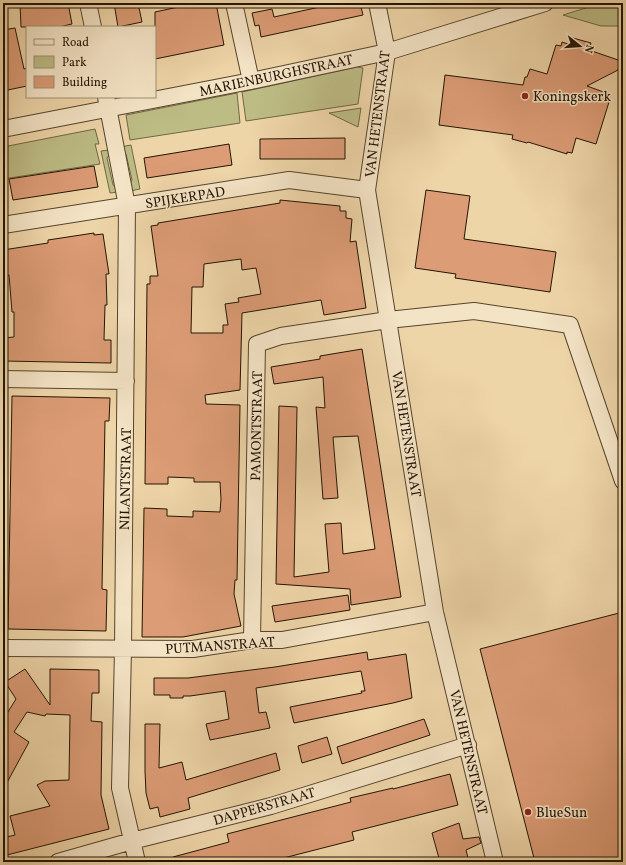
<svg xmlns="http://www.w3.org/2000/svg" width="626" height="865" font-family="Vollkorn,serif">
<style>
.green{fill:#bdbc85;stroke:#706844}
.building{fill:#dc9c76;stroke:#231403;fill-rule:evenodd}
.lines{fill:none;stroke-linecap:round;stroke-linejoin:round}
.street-casing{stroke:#56442c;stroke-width:18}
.street{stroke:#f4e4c6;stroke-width:16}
.poi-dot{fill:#8f2418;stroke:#f4e4c6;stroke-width:1.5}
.labels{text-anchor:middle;stroke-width:3;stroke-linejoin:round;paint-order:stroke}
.street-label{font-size:14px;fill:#231403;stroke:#f4e4c6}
.poi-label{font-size:14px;fill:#231403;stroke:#f4e4c6;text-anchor:start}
</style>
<rect width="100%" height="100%" fill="#eed5a8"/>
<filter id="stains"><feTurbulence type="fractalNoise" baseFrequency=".005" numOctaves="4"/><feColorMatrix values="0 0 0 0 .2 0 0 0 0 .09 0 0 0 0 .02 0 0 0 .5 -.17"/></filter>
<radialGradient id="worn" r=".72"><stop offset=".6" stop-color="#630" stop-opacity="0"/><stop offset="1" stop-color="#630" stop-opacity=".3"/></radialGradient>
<path class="green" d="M602,3h21v23h-22l-38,-11z
M357,67l6,1 -5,36 -112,17 -4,-29z
M237,93l3,30 -110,17 -4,-25z
M361,108l-3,19 -29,-14z
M95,129l4,15h-4l5,20 -97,15v-32z
M131,145l9,44 -10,2 -1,-5 3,-6 -6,-26 -5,-3 -1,-4z
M109,150l1,4 -3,4 6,27 5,3 1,4 -9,1 -9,-42z"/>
<path class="building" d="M26,3h42l4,21 -13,3h-38l-1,-23z
M114,3h24l4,19 -24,5z
M197,3h19l8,42 -69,14v-47z
M338,3h22l3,12 -102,22 -2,-12 -4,1 -3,-13 20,-4 2,8z
M15,28l9,41 3,-1v18l-24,5v-61z
M573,38l18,5 -2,7 32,11 -3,9 -31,16 22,8 -2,8h2l-13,42 -20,-6 -4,15 -5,-1v2l-39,-12 -1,1 -15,-4 1,-4 -74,-10 6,-50 78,10 2,-8h2l3,-8 17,5 9,-29 5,1 1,-4 9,3z
M345,138v21h-85v-20z
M229,144l3,21 -85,13 -3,-20z
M94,166l4,21 -85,13 -4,-21z
M426,190l44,6 -6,43 92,13 -6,40 -95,-14 1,-4 -41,-6z
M280,200l60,6v5h6v7l6,1 -2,23 6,-1 10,67 -42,7 -3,-15 -79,13 -2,77 -35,5 1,9 34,1 -3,175h-2l-1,14 7,32 -58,11h-41l2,-129 23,1v7l26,1v-6l27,1 1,-13 -1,-17h-26v-4l-26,-1v7h-23l2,-200h3v-8h8l-7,-50 7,-1v-2l122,-20zM241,259l1,11 14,-2 5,26 -23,4 1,4 -14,2 3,21h-5v8h-32l1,-46h11l1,-23z
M94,233v2l9,-1 6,40h-3l1,31h-2l-1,35h7v23l-108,-2v-23l11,-1v-25h-2l-3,-37 -6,1v-26l45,-7v-3z
M362,349l39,248 -50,8 -1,-16 -74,-5 3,-178 18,1 -3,170 35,-5 -4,-48 16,-1 2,31 32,-5 -17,-113 -25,1 5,61 -15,1 -7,-92 9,1 -2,-31 -49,7 -3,-17 49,-8v-3z
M12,396l98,2 -1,23h-4l-1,57 -2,111 5,1 -1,41 -98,-2z
M348,595l2,15 -75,12 -3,-16z
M623,612v244l-20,6h-68l-55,-213z
M367,652l1,8 38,-6 6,44 -19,5 -99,20 -4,-16 72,-14 -1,-2h4l-4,-20 -105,17 3,25 7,-1 4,16 -60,12 -4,-16 23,-5 -4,-28 -35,5h-7v2h-13v-3h-16v-17h34l87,-11z
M25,669l25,36v-36l49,1v23h-7l-1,28 11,1 -1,73 8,34 -106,27v-18l12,-3 -5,-19 40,-10 -13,-21 8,-4 24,-1 1,-65 -24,-1 -1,2 -18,-4 -13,20 15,10 -26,48v-70l13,-21 -11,-17z
M424,719l6,16 -88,29 -5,-17z
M145,724h15l-1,44 23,-6 4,18 90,-27 4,17 -92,28 2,11 -30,8 -2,-10 -8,2 -4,-16 -1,-22z
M327,737l5,17 -30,9 -4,-17z
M450,774l8,31 -106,27 2,8 -86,22h-94l-1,-5 56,-15 -2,-8 124,-32 -1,-4 43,-10v1z
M459,823l4,16 16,-2 2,6 -15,7 3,12h-29l-8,-29z"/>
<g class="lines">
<defs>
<path id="street" d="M88,3l5,24
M234,3l17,78
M377,3l10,49 -20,138 68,422 60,250
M106,97l21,109 -4,443 -3,139 17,74
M3,129l248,-48 136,-29 158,-49
M3,225l286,-45 78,10
M3,379l123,2
M252,640l5,-296 24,-8 107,-16 86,-9 96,14 53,156
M3,648l190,1 59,-9h30l153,-28
M58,862l74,-21 139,-35 197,-61"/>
</defs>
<use href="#street" class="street-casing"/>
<use href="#street" class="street"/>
</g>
<g class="poi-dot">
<circle cx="525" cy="96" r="4"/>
<circle cx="528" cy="812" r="4"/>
</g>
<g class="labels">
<g class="street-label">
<text transform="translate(276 75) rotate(-12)" y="5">MARIENBURGHSTRAAT</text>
<text transform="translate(377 114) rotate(-83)" y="5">VAN HETENSTRAAT</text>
<text transform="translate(185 197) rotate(-9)" y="5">SPIJKERPAD</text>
<text transform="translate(256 426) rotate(-89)" y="5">PAMONTSTRAAT</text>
<text transform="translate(407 434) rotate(81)" y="5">VAN HETENSTRAAT</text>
<text transform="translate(125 479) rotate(-89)" y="5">NILANTSTRAAT</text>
<text transform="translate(220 645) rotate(-4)" y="5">PUTMANSTRAAT</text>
<text transform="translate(469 752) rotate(77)" y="5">VAN HETENSTRAAT</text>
<text transform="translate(264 806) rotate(-16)" y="5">DAPPERSTRAAT</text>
</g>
<g class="poi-label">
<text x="533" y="101">Koningskerk</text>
<text x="536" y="817">BlueSun</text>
</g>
</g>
<rect width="626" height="865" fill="none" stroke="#eed5a8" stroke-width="16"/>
<rect x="4" y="4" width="618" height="857" fill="none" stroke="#231403" stroke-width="2"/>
<rect x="8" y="8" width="610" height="849" fill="none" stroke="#231403"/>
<rect x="26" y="26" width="130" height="72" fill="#f4e4c6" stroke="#a09178"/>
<rect x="34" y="39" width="20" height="6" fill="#f4e4c6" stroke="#a09178"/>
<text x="62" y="46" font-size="12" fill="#231403">Road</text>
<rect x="34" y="56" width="20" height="12" fill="#bdbc85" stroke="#a09178"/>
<text x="62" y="66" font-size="12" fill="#231403">Park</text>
<rect x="34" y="76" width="20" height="12" fill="#dc9c76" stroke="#a09178"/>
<text x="62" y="86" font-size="12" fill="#231403">Building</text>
<g transform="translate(580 46) rotate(107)" stroke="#f4e4c6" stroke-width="3" paint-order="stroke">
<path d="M0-3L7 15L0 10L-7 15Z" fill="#231403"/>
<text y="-6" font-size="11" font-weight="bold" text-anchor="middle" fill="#231403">N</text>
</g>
<rect width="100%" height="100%" filter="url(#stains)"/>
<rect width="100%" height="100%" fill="url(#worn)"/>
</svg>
